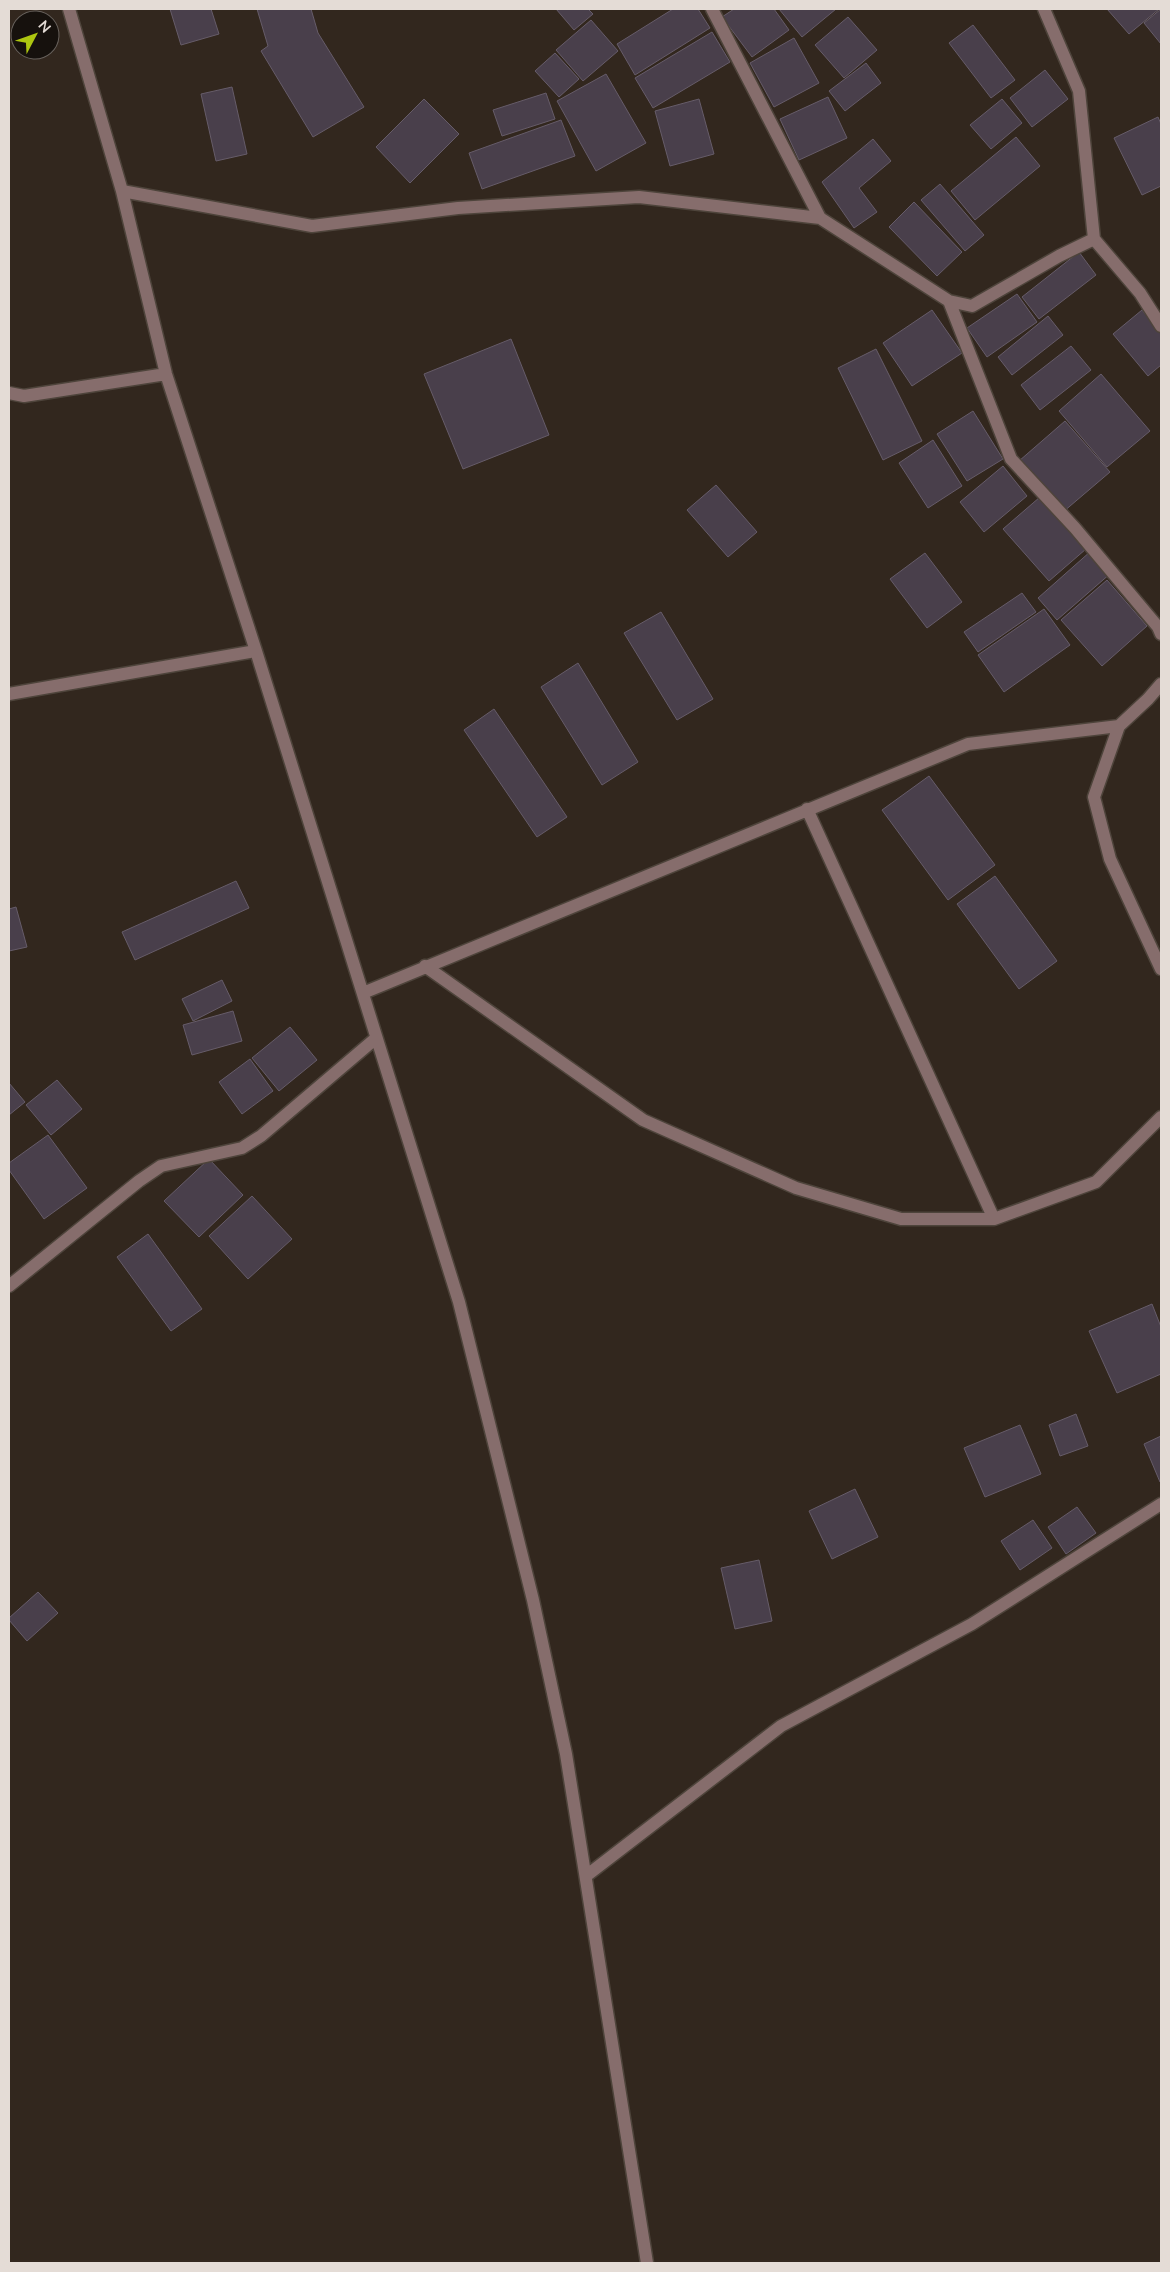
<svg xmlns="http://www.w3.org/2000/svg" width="1170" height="2272" font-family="Mulish,sans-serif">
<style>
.building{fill:#493f4b;stroke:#665c69}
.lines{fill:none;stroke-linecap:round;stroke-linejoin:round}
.minor-casing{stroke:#4e443b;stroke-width:15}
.minor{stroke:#866d6c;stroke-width:12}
</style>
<rect width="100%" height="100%" fill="#32271e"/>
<path class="building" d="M170,9h41l8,25 -38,11z
M257,9h54l7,24 46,74 -51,30 -52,-86 7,-5z
M556,9h32l5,5 -19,16z
M673,9h25l12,19 -75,47 -18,-31z
M734,9h40l15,21 -37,27 -30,-40z
M779,9h57l-34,28z
M1107,9h52l-30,25z
M1161,9v35l-17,-21z
M848,17l29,33 -33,28 -29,-33z
M591,20l27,31 -35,30 -27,-31z
M973,25l42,55 -24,18 -42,-55z
M712,32l18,30 -77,46 -18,-30z
M794,38l25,45 -45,24 -24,-44z
M555,53l24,26 -20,18 -24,-26z
M866,63l15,20 -36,28 -16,-20z
M1045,70l23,29 -36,28 -22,-29z
M606,74l40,69 -50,28 -39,-70z
M232,87l15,67 -31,7 -15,-67z
M546,93l9,26 -53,17 -9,-26z
M828,97l19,41 -48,22 -19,-41z
M424,99l35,35 -49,49 -34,-36z
M699,99l15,55 -44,12 -15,-55z
M1002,99l20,24 -31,26 -21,-24z
M1158,117l3,7v62l-19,9 -28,-57z
M561,120l14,36 -93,33 -13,-36z
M1016,137l24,29 -65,54 -24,-29z
M873,139l18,22 -32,27 18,24 -23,16 -32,-46z
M940,184l44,51 -19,16 -44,-51z
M914,202l48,50 -25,24 -48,-49z
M1079,252l17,23 -57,44 -17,-22z
M1017,294l20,28 -50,35 -20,-29z
M932,310l30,43 -50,33 -29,-43z
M1142,310l19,23v32l-13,11 -35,-42z
M1048,316l15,19 -51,40 -14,-18z
M511,339l38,96 -86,34 -39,-95z
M1071,346l20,24 -51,40 -19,-25z
M876,349l46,92 -39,19 -45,-92z
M1101,374l49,57 -43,36 -48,-56z
M973,411l30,48 -36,22 -30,-47z
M1065,421l45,51 -47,40 -44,-51z
M933,440l29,46 -34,22 -29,-45z
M1003,466l24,30 -43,36 -24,-30z
M716,485l41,47 -29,25 -41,-47z
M1040,497l46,52 -37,32 -46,-52z
M1091,551l20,22 -54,47 -19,-22z
M925,553l37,49 -35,26 -37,-49z
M1107,580l40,46 -45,40 -41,-46z
M1022,593l14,19 -58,40 -14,-20z
M1044,609l26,36 -66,47 -26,-37z
M661,612l52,87 -36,21 -53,-87z
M578,663l60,99 -36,23 -61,-98z
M494,709l73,108 -30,20 -73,-107z
M929,776l66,89 -47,35 -66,-90z
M995,876l62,85 -38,28 -62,-85z
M236,881l13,27 -114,52 -13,-28z
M16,907l11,40 -18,4v-42z
M222,980l10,21 -39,20 -11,-22z
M233,1011l9,30 -50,14 -9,-30z
M290,1027l27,33 -38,31 -27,-33z
M250,1059l23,32 -31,23 -23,-32z
M57,1080l25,29 -31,26 -25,-30z
M9,1083l16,19 -16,13z
M48,1135l39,53 -43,31 -35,-49v-7z
M209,1159l34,36 -44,42 -35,-36z
M252,1196l40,43 -44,40 -39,-43z
M148,1234l54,75 -31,22 -54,-74z
M1152,1304l9,23v47l-44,19 -28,-62z
M1076,1414l12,32 -28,10 -11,-31z
M1020,1425l21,49 -56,23 -21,-49z
M1161,1436v46h-1l-16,-38z
M855,1489l23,48 -46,22 -23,-48z
M1077,1507l19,26 -30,21 -18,-27z
M1033,1520l19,28 -32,22 -19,-29z
M759,1560l13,61 -37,8 -14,-61z
M38,1592l20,21 -31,28 -18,-21v-2z"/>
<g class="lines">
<defs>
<path id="minor" d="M69,9l53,182 44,183 90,277 203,651 74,298 33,154 81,509
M712,9l108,209
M1044,9l35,82 15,148
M122,191l190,35 146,-18 181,-11 181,21 129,83 23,5 87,-50 35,-17 46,54 21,33
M949,301l62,158 64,69 83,99 3,7
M9,393l15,3 142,-22
M9,694l247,-43
M1119,726l-25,71 16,62 51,110
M807,809l187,410
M425,966l218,154 153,68 105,31h93l102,-37 65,-65
M363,993l605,-249 151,-18 29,-27 13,-15
M9,1286l130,-105 22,-15 81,-18 19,-12 114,-97
M586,1876l195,-150 191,-102 189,-120"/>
</defs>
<use href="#minor" class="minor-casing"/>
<use href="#minor" class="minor"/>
</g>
<rect width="1170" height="2272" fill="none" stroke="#e4dcd6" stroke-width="20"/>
<g transform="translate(35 35) rotate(49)"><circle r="24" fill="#16110d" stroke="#68625d"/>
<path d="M0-4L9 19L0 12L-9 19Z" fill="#adc610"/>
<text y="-8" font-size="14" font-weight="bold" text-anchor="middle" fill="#e4dcd6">N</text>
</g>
</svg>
